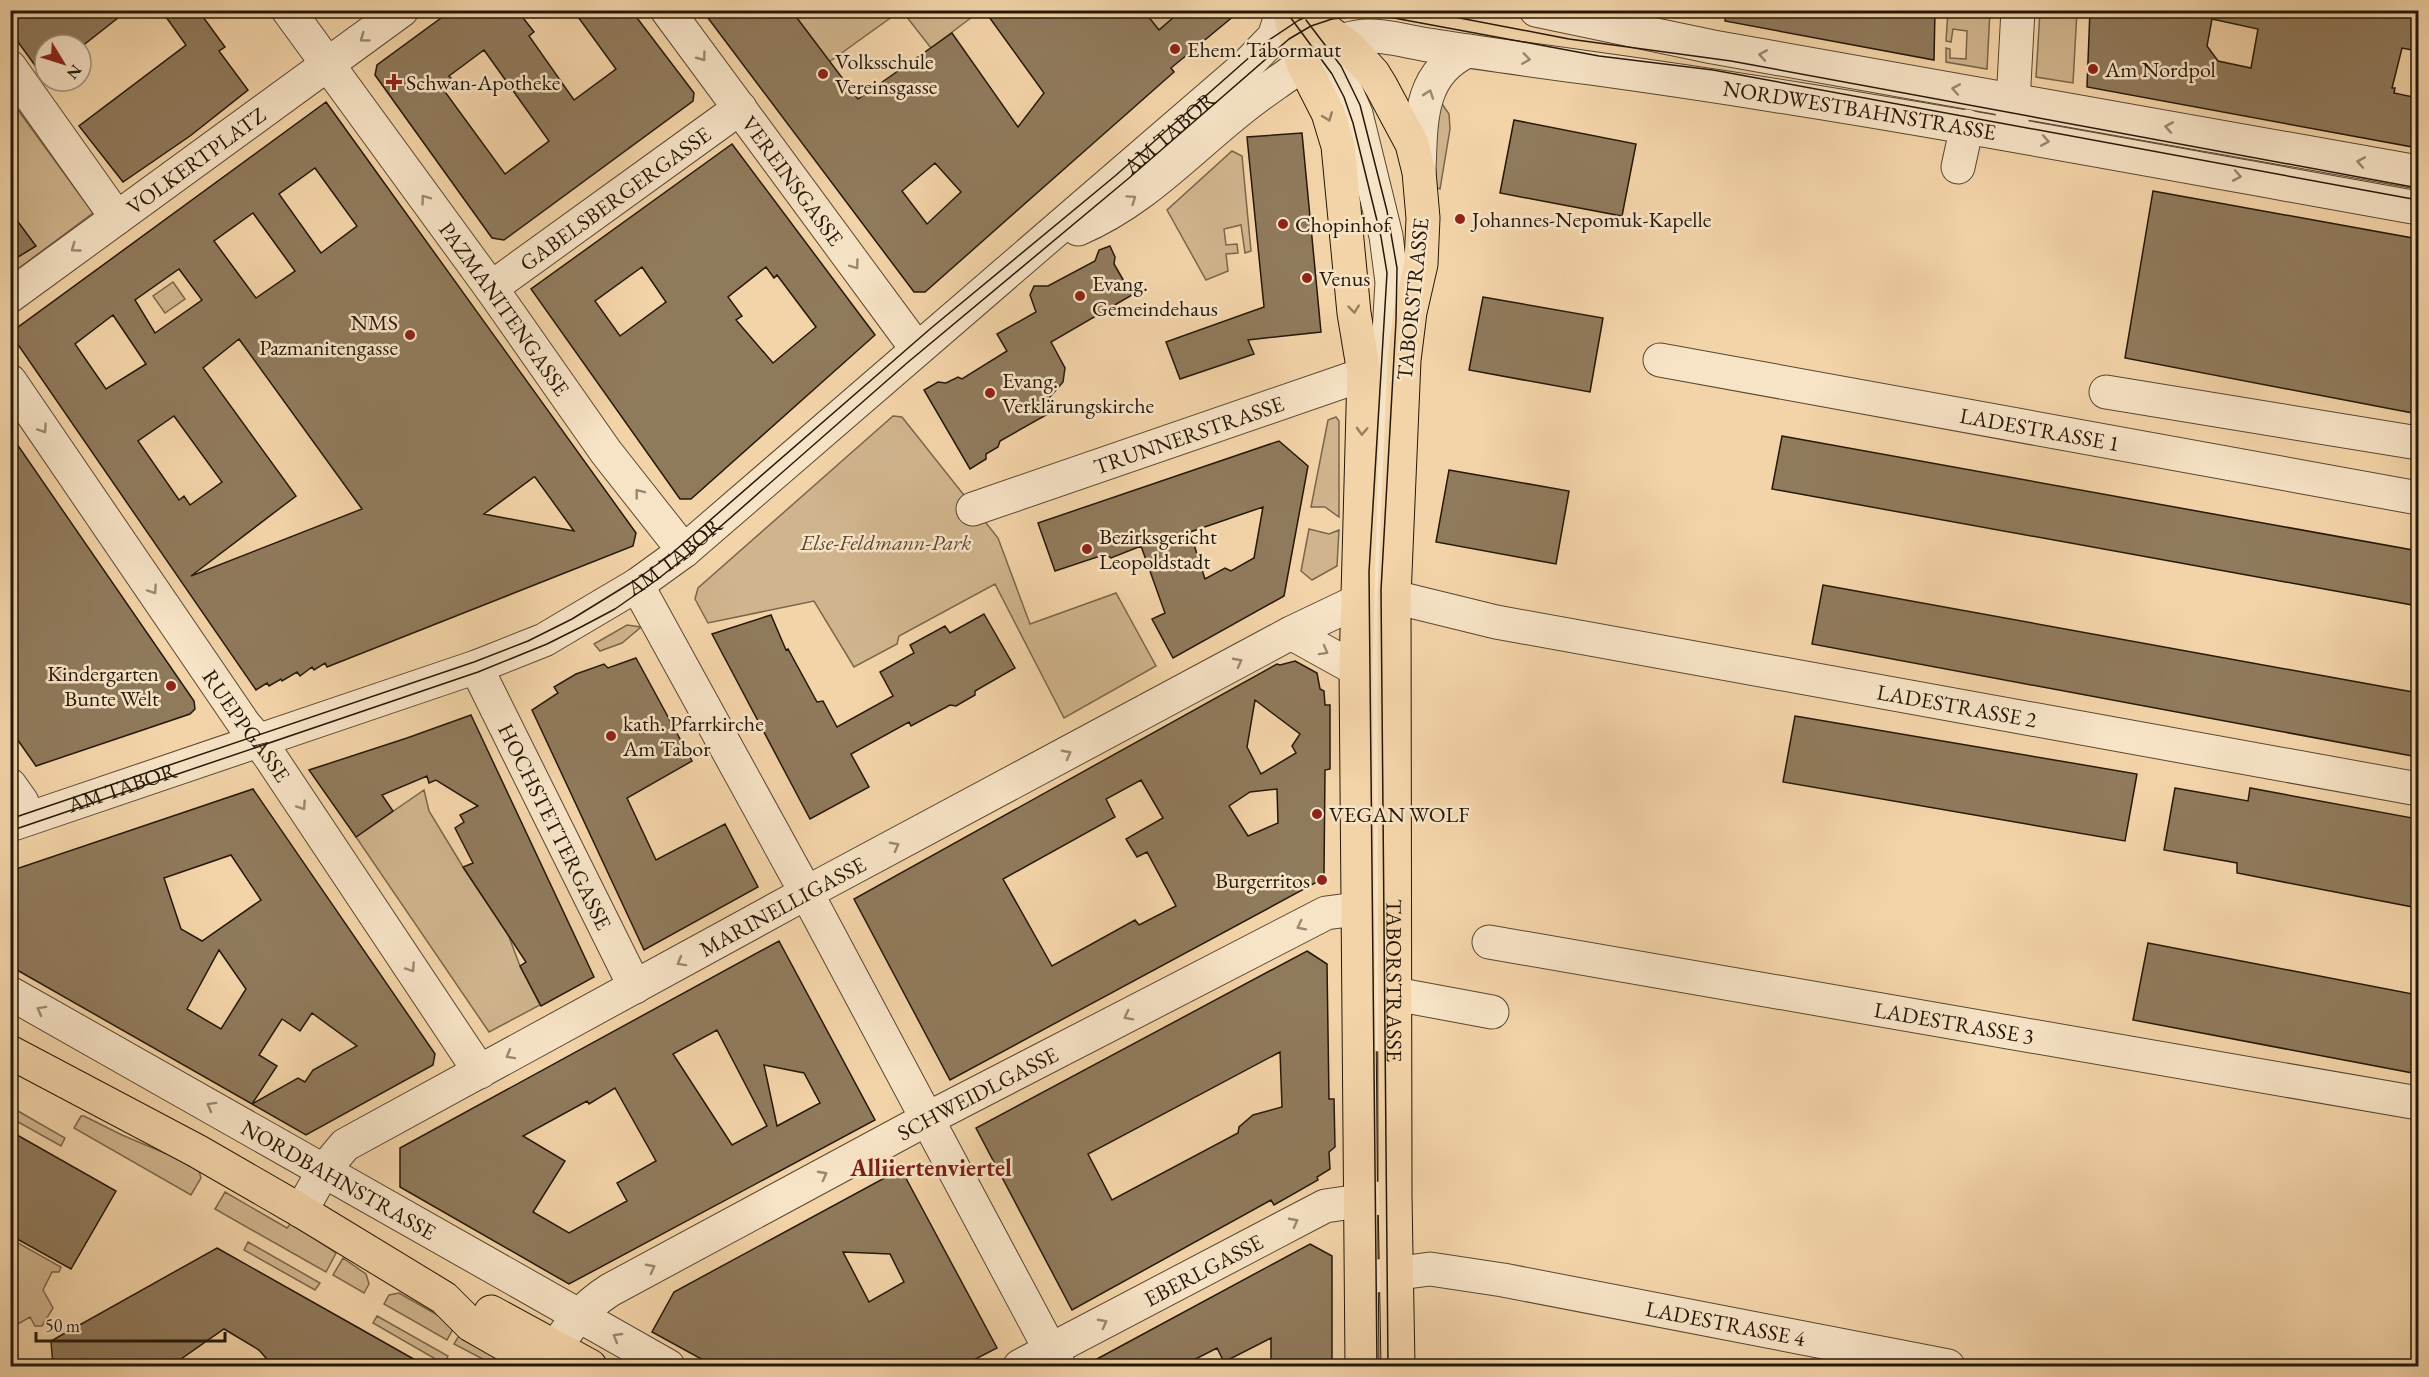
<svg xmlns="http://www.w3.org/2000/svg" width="2429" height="1377" font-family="'EB Garamond',serif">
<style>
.green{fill:#d0b48d;stroke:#7a664b;stroke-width:1.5}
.building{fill:#907a5c;stroke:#251809;stroke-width:1.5;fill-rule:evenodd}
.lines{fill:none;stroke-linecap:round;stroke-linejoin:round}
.minor-casing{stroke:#584731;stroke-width:35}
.major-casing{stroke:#251809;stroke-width:35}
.minor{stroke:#f7e3c6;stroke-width:33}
.major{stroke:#f3d4a8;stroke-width:33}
.tram{stroke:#251809;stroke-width:1.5}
.oneway{stroke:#988871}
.oneway2{stroke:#967f60}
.poi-dot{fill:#8f2418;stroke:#f7e3c6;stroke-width:2}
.labels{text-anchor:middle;stroke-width:5;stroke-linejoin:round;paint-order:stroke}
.poi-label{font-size:22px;fill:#251809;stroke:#f7e3c6;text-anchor:start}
.street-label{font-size:22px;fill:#251809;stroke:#f7e3c6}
.park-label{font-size:22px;font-style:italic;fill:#584731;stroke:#f7e3c6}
.neighbourhood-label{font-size:24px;font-weight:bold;fill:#7a1f14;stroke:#f7e3c6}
</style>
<rect width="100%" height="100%" fill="#f3d4a8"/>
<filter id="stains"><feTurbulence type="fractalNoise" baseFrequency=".00333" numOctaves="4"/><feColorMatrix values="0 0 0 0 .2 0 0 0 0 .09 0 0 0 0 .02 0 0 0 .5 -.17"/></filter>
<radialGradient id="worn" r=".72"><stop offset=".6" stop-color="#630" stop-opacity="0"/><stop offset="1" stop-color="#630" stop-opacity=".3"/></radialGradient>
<path class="green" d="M791,11h109l-71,51z
M902,11h71l3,3 -45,34z
M1143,11h39l-23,19z
M1948,11h42l-3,58 -41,-7v-14l4,1v9l16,1 1,-28 -14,-2 -2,13 -5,-1z
M2040,11h37l-4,72 -37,-6z
M1436,95l13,19 1,15 -10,60 -3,-1 -6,-51z
M10,99l83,114 -82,61h-1z
M1232,151l10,5 9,95 -6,2 -4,-28 -17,4 2,16 11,-1 1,9 -12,1 2,17 -22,9 -39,-70z
M173,282l12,17 -20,14 -12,-17z
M893,416l9,1 96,121 32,86 86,-31 40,73 -92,52 -69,-134 -96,52 -2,8 -43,23 -40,-66 -106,22 -13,-24 3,-11z
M1336,417l3,4v96l-14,-10h-14l17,-87z
M1309,529l20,5 10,-4 -2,36 -25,14 -11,-9z
M627,625l14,2 -19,16 -22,8 -6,-7z
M424,790l5,21 34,56 45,67 12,32 20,39 -51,27 -133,-195z
M11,1107l54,31 -4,8 -50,-28z
M81,1116h3l38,19 76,32 3,11 -10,17 -117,-67z
M225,1192l62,36 4,-5 45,30 -10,19 -111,-63z
M11,1239l50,28 -2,5h-7l-9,18 10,18 -11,18h-7l-5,-9 -19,11z
M248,1242l72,41 -5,7 -71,-40z
M343,1258l23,16 3,10 -5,9 -31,-18z
M399,1293l56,32 -8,15 -63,-36 5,-9z
M377,1316l71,40 -4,8 -71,-41z
M463,1329l41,23 -8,14 -42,-22z"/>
<path class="building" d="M10,10h118l-47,37 -36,-2v28l-3,2 -32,-44z
M161,10h37l27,37 -6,4 29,39 -58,46 -67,46 -44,-56 107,-81z
M452,10h65l17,22 -5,4 45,64 42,-31 -43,-59h58l63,83 -1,8 -189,139 -12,-2 -117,-163 2,-10zM484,50l65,91 -44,33 -65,-89 11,-7 -2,-2z
M702,10h89l67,89 94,-66 66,94 26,-34 -60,-83h159l16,20 23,-20h59l-70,58 3,4 -249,220h-11zM935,163l26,29 -34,32 -25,-33z
M1726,10h209l-1,50 -209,-39z
M2090,10h328v41l-16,-3 -10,40h3l-1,5 24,5v50l-331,-61zM2212,19l46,10 -7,39 -33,-7 -11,-15z
M326,102l310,431 -3,13 -306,121 -2,-4 -11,7 -2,-3 -12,9 -3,-4 -15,9 -1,-2 -12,7 -2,-3 -11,7 -246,-357zM315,168l42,58 -36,27 -42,-59zM253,213l42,58 -39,27 -42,-57zM179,269l23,31 -47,33 -20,-33zM113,315l33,49 -40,25 -31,-45zM239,339l123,170 -171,67 105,-80 -93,-128zM174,416l48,66 -32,23 -6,-9 -5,4 -41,-59zM534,477h1l39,54 -90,-17z
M1514,120l122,24 -14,72 -122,-23z
M1302,133l19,199 -73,8 6,14 -74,25 -14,-37 98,-35 -17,-170z
M732,144l143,191 -184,164h-11l-149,-210zM642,267l24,35 -46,34 -25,-35zM766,267l8,11 3,-3 39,52 -43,36 -37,-43 6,-4 -14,-19z
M2153,191l265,48v175l-293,-56z
M10,211l26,35 -26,16z
M1110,246l5,11 -1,7 18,31 -81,47 14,26 -2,14 -14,16 6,12 -55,31 -2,6 -12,7v5l-16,10 -46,-79 14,-8 8,1 12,-6 4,2 45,-28 -10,-17 39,-22 -6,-17 4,-9h14l47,-25 4,-11z
M1483,297l120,21 -13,74 -121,-22z
M10,434l184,267 1,8 -5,5 -154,52 -26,-37z
M1782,436l636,115v55l-646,-117z
M1279,441l29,25 -24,130 -111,62 -21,-39 13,-6 -24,-67 -30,12 -5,-4 -51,17 -17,-48zM1263,507l-9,51 -23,13 -6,-3 -20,11 -15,-47z
M1449,470l120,21 -13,73 -120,-22z
M1823,585l595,108v64l-606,-113z
M984,614l31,54 -40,23v4l-19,11 -6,-1 -39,21 -2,-4 -58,32 18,33 -59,32 -98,-185 59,-19 15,35 2,-1 29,53 6,-1 14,26 56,-31 -13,-24 34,-19 -4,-8 35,-19 5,7z
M636,658l56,103 -65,37 29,62 69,-36 33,63 -114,63 -112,-240 26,-17 -4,-6 22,-13 28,-10 4,4z
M1295,661l22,12 3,16 4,2 1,14h5v64l-5,1 -1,105 -7,7 -367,198 -96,-181 423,-235 3,1zM1255,700l45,34 -8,12 4,7 -35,21 -14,-27zM1141,780l22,38 -37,21 11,18 10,-5 29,54 -37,19 -4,-5 -83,46 -49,-87 112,-62 -9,-18zM1277,789l1,34 -30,13 -19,-30 21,-14z
M471,715l123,262 -53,29 -21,-40 6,-4 -63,-95 10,-4 -18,-35 9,-6 -4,-7 18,-9 -42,-26 -7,3 -2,-7 -45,19 11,16 -37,26 -47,-67 98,-32z
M1795,716l342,58 -12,67 -342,-59z
M2175,788l73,13 2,-13 168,31v89l-181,-35v-10l-73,-13z
M253,789l182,265 -2,11 -127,70 -54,-31 46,-26 7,4 8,-12 44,-24 -45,-33 -12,18 -18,-12 -23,36 18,11 -25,38 -242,-138v-95zM231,855l30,45 -59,41 -21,-12 -17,-51zM219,950l27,39 -25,40 -34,-20z
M779,941l96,179 -306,164 -169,-97v-39zM717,1030l50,96 -35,19 -59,-91zM764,1065l40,8 16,30 -43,23zM615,1088l41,73 -39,22 10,18 -58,32 -36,-21 32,-51 -42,-25 64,-35 2,3z
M2148,943l270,52v79l-285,-54z
M1307,951l20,13 2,135h5l1,48 -6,5 1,17 -13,8 1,3 -44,25 -3,-5 -199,110 -96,-182zM1280,1052l2,55 -29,8 -14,12 -1,6 -126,67 -24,-46z
M10,1131l106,60 -45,78 -61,-34z
M901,1169l96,179 -35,18h-248l-62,-34 22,-40zM843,1252l47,2 14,28 -35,20z
M1310,1244l22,12v110h-61v-28l-47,24 -7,-14 -35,18h-98z
M217,1248l140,79 69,39h-153l-14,-16 -35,-21 -53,37h-118l-2,-25z"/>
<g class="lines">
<defs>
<g id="minor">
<path id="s1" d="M288,10l203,278 115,164 78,99"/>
<path id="s2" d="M667,10l250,339"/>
<path d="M1536,10l177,37 705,125"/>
<path d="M1311,36l27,37 18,41 30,122 6,46 -17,293 4,460"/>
<path d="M10,67l107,151"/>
<path d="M2012,121l6,-111"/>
<path d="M1958,167l9,-41"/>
<path d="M1419,171c2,-47 -1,-98 49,-120"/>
<path id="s3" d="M1078,229c69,-29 117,-86 176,-130 12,-9 24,-17 35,-25 20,-14 44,-34 68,-37 25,-4 53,6 78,9 51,8 103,15 155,22 278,38 553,91 828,140"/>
<path id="s4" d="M491,288l249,-180"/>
<path id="s5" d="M10,296l392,-286"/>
<path id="s6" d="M1660,360l758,138"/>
<path id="s7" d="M10,381l234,343 14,16 13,18 209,314"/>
<path d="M2106,392l312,51"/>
<path id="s8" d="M973,509l418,-144"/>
<path d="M637,585l177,322 245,459"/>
<path d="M1291,633l65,36"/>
<path id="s9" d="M476,667l159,320"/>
<path d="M10,785l12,17"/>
<path id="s10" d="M10,825l466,-158 68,-27 93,-55 47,-34 562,-485 28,-29 9,-27"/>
<path id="s11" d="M1489,942l929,161"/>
<path id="s12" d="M10,993l658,373"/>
<path d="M1367,995l28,-1 97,18"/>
<path id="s13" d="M301,1211l23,-41 21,-25 461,-252 485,-260 65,-31 38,-5 102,25 922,167"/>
<path id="s14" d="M1362,1278l68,-9 73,11 445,86"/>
<path id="s15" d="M556,1347c17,-26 28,-40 54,-57l317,-171 399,-206 60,-8"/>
<path id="s16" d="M1020,1366l305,-160 62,-9"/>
</g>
<g id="major">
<path d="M1289,10l14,54 25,49 10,33 16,167 10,60 -8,296 6,697"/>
<path id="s17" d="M1299,10l51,38 23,25 8,13 31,58 7,28 4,46 -2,46 -11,48 -6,48 -10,237 1,599 3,170"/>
<path d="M10,1052l187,99 104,60 143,87 27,27 72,41"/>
<path d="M491,1312l99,54"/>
</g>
</defs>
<use href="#minor" class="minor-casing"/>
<use href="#major" class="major-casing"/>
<use href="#minor" class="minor"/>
<use href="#major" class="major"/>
<path class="tram" d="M1285,10l47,64 12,23 9,26 28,114 6,36 -18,299 8,794
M1418,10l151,29 162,22 687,127
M1306,20l35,46 19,39 27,106 10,57 -1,53 -15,269 7,776
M10,819l464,-157 54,-21 44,-22 65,-40 33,-24 260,-226 185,-153 154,-136 30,-20 24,-10
M10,831l468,-159 69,-28 34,-17 34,-18 43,-30 30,-24 219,-192 222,-185 160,-139 22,-13 21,-7 35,-4 27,3 205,38 114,14 705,130"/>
</g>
<defs><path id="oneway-chevron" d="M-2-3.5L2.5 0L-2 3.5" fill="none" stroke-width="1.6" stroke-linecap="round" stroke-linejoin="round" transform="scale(1.5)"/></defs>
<g class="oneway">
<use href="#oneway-chevron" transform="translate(364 38) rotate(144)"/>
<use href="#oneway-chevron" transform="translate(1763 55) rotate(-170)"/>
<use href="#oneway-chevron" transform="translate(702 57) rotate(53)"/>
<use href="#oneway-chevron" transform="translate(1526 59) rotate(8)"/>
<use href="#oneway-chevron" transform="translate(1956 89) rotate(-170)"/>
<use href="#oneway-chevron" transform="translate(1429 94) rotate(-71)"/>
<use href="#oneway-chevron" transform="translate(2169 127) rotate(-170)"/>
<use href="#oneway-chevron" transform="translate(2045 141) rotate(10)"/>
<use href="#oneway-chevron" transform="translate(2361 162) rotate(-170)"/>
<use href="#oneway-chevron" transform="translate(2237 176) rotate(10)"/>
<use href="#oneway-chevron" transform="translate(425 199) rotate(-126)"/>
<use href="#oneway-chevron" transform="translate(1132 199) rotate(-35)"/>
<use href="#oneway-chevron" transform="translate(75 248) rotate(144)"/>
<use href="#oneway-chevron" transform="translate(855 265) rotate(54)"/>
<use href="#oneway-chevron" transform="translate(43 429) rotate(56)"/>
<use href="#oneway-chevron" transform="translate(639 493) rotate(-128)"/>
<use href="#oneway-chevron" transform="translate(153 590) rotate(56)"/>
<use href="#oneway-chevron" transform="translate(1324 651) rotate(29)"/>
<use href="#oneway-chevron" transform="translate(1238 662) rotate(-28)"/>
<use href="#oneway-chevron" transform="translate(1067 754) rotate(-28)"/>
<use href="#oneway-chevron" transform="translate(302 806) rotate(56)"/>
<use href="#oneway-chevron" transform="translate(895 846) rotate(-28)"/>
<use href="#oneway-chevron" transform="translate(1301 926) rotate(153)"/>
<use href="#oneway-chevron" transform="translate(681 962) rotate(151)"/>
<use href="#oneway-chevron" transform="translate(411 968) rotate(56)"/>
<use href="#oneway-chevron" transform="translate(41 1010) rotate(-151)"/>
<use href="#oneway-chevron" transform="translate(1128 1016) rotate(153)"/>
<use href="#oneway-chevron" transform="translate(510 1055) rotate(151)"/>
<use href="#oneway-chevron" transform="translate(211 1106) rotate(-151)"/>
<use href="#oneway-chevron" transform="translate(823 1175) rotate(-28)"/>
<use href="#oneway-chevron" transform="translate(1294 1222) rotate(-28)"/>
<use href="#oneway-chevron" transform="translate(651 1268) rotate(-28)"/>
<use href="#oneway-chevron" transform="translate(1103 1323) rotate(-28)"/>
<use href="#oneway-chevron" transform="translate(617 1337) rotate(-150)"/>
</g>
<g class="oneway2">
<use href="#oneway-chevron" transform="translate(1328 117) rotate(69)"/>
<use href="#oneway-chevron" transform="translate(1354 309) rotate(84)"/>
<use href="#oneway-chevron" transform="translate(1362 431) rotate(92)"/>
</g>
<g class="poi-dot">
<circle cx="1175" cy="49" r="6"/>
<circle cx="2093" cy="69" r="6"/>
<circle cx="823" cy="74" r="6"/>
<path d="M391 73h6v6h6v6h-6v6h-6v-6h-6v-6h6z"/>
<circle cx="1460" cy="219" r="6"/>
<circle cx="1283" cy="224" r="6"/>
<circle cx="1307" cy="278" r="6"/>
<circle cx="1080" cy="296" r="6"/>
<circle cx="410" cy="335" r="6"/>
<circle cx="990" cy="393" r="6"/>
<circle cx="1087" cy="549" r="6"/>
<circle cx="171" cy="686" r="6"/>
<circle cx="611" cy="736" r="6"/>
<circle cx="1317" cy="814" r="6"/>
<circle cx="1322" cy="880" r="6"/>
</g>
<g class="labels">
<g class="poi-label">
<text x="1187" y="57">Ehem. Tabormaut</text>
<text x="835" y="69">Volksschule<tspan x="835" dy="25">Vereinsgasse</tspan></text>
<text x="2105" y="77">Am Nordpol</text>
<text x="406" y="90">Schwan-Apotheke</text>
<text x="1472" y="227">Johannes-Nepomuk-Kapelle</text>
<text x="1295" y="232">Chopinhof</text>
<text x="1319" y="286">Venus</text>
<text x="1092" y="291">Evang.<tspan x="1092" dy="25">Gemeindehaus</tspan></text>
<text x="398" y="330" text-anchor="end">NMS<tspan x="398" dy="25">Pazmanitengasse</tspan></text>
<text x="1002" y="388">Evang.<tspan x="1002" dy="25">Verklärungskirche</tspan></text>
<text x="1099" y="544">Bezirksgericht<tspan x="1099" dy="25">Leopoldstadt</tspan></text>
<text x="159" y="681" text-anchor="end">Kindergarten<tspan x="159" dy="25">Bunte Welt</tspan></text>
<text x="623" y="731">kath. Pfarrkirche<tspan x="623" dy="25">Am Tabor</tspan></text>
<text x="1329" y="822">VEGAN WOLF</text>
<text x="1310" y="888" text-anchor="end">Burgerritos</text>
</g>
<g class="street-label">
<text dy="8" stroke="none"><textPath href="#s3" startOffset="849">NORDWESTBAHNSTRASSE</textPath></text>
<text dy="8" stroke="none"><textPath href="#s10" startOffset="1372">AM TABOR</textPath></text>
<text dy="8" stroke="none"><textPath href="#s5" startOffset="230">VOLKERTPLATZ</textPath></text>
<text dy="8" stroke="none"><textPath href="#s2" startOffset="212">VEREINSGASSE</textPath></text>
<text dy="8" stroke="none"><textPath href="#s4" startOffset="153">GABELSBERGERGASSE</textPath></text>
<text transform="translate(1412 299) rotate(-84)" y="8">TABORSTRASSE</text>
<text dy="8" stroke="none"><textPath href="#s1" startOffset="369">PAZMANITENGASSE</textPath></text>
<text dy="8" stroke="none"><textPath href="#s6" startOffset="386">LADESTRASSE 1</textPath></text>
<text dy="8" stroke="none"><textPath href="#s8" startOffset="228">TRUNNERSTRASSE</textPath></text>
<text dy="8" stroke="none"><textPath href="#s10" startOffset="720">AM TABOR</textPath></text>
<text dy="8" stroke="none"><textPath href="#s13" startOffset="1839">LADESTRASSE 2</textPath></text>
<text dy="8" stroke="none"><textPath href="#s7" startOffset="418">RUEPPGASSE</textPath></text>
<text dy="8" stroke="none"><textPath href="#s10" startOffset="118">AM TABOR</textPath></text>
<text dy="8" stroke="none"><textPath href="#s9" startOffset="178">HOCHSTETTERGASSE</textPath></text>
<text dy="8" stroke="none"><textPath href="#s13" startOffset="578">MARINELLIGASSE</textPath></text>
<text dy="8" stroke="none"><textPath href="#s17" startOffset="1018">TABORSTRASSE</textPath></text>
<text dy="8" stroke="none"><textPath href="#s11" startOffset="472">LADESTRASSE 3</textPath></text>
<text dy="8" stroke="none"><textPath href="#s15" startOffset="496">SCHWEIDLGASSE</textPath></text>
<text dy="8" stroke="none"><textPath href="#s12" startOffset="378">NORDBAHNSTRASSE</textPath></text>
<text dy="8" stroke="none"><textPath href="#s16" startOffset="207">EBERLGASSE</textPath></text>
<text dy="8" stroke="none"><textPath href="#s14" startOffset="369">LADESTRASSE 4</textPath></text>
</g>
<g class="park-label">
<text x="886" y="550">Else-Feldmann-Park</text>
</g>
<g class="neighbourhood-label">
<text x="931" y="1176">Alliiertenviertel</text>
</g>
</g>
<rect width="2429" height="1377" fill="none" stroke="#f3d4a8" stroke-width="36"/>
<rect x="12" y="12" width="2405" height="1353" fill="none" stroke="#251809" stroke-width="3"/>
<rect x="18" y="18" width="2393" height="1341" fill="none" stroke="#251809" stroke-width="1.5"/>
<g transform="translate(63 63) rotate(128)"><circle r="28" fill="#f7e3c6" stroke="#a3927a" stroke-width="1.5"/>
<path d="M0-4.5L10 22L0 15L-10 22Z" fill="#8f2418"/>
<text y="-9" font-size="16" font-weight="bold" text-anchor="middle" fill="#251809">N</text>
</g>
<path d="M36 1332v9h189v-9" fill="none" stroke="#251809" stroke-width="3"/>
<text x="45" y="1332" font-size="18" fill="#251809" stroke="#f7e3c6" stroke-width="4.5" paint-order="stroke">50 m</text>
<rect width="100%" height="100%" filter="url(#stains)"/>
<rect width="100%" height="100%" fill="url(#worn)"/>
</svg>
